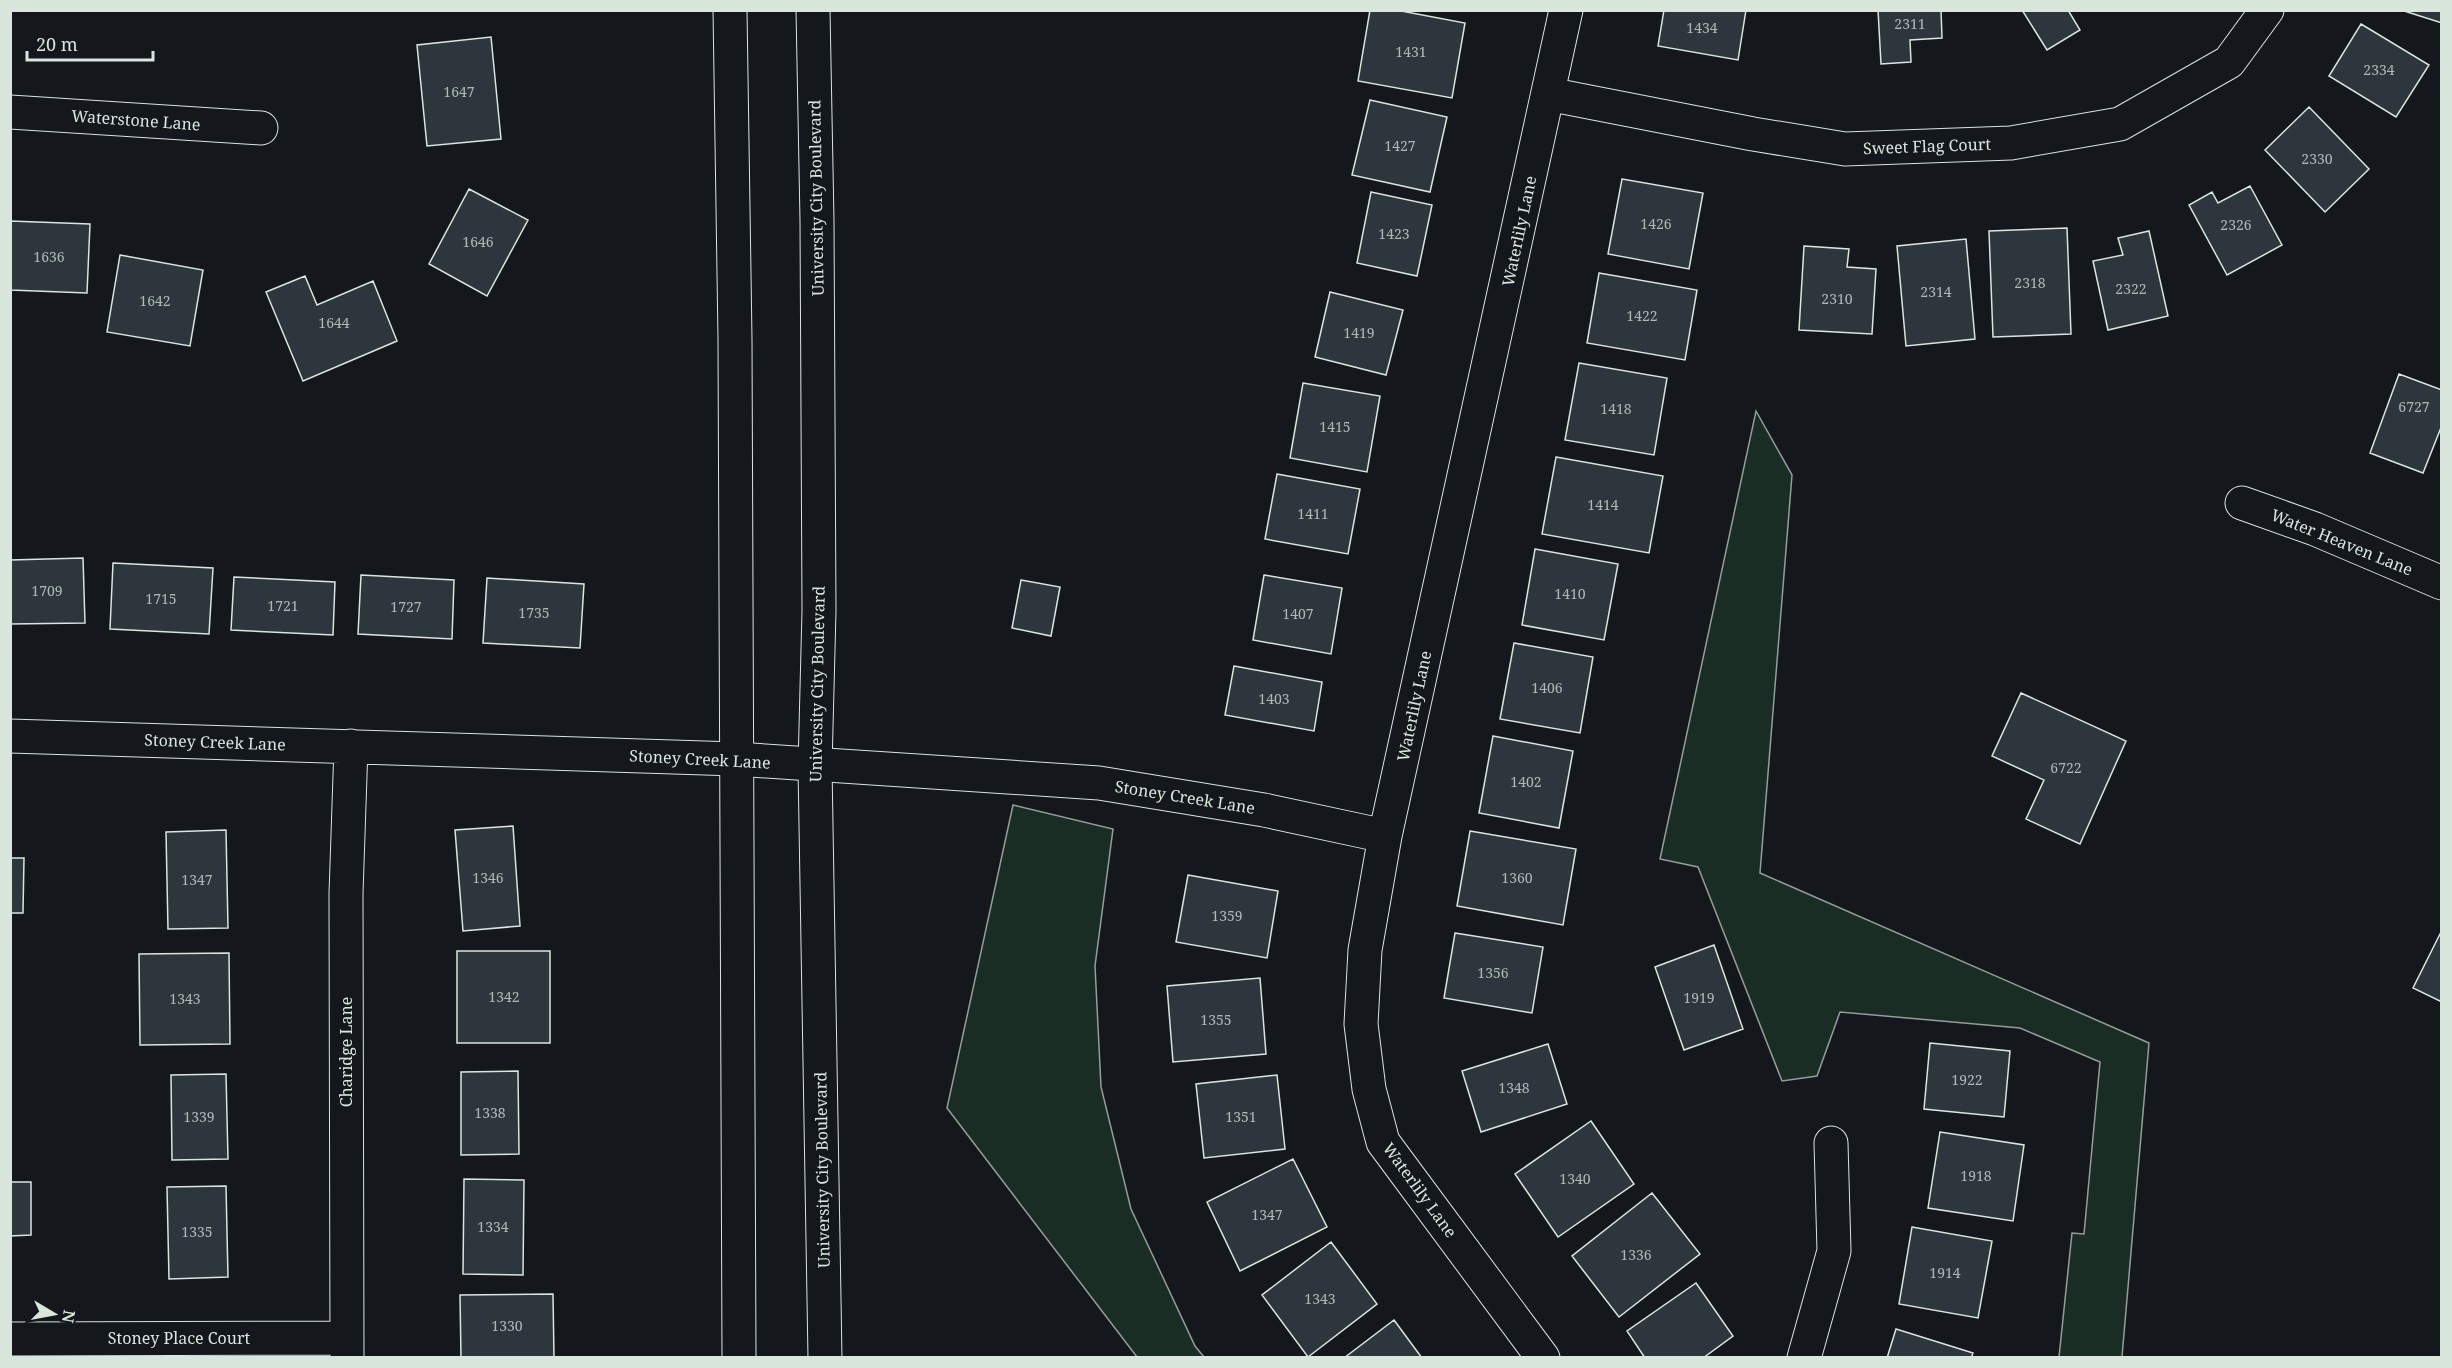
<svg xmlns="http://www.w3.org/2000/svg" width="2452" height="1368" font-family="'Noto Serif',serif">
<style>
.green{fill:#1a2d24;stroke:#939e99;stroke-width:1.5}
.building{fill:#2c363c;stroke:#d8e6dc;stroke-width:1.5}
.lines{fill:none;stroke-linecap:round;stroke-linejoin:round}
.street-casing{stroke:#d8e6dc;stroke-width:35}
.secondary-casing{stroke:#d8e6dc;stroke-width:35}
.street{stroke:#14181c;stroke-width:33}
.secondary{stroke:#14181c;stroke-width:33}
.labels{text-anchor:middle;stroke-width:4.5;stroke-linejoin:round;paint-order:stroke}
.number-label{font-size:14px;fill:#adbab4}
.street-label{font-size:16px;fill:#d8e6dc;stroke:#14181c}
</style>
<rect width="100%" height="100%" fill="#14181c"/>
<path class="green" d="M1756,411l36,64 -32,398 389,170 -27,314h-63l13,-124 12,1 16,-172 -80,-34 -180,-16 -23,64 -35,5 -84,-214 -38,-8z
M1013,805l100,24 -18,137 6,121 30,122 64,137 9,11h-67l-190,-249z"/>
<path class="building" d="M1370,10h26l69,13 -13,75 -94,-17z
M1664,10h82l-8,50 -80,-14z
M1878,10h63l1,28 -32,2 1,22 -30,2z
M2022,10h46l12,20 -33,20z
M2401,10h41v13z
M2361,24l68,41 -33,52 -67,-41z
M491,37l10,102 -74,7 -10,-101z
M1370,100l77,17 -17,75 -78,-17z
M2309,107l60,62 -44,43 -60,-62z
M1622,179l81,14 -14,76 -81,-15z
M2250,186l32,59 -55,30 -38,-70 23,-13 6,11z
M469,189l59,31 -41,76 -58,-32z
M1371,192l61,13 -15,71 -60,-13z
M10,221l80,3 -3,69 -77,-3z
M2067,228l4,106 -78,3 -4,-106z
M2149,231l19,85 -60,14 -15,-69 30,-6 -5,-17z
M1966,239l9,100 -69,7 -9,-100z
M1804,246l45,3 -2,18 29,2 -4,65 -73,-4z
M120,255l83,15 -13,76 -83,-14z
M1599,273l98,17 -12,70 -98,-17z
M305,276l12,29 56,-24 24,60 -94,40 -37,-89z
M1330,292l73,18 -17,65 -71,-18z
M1579,363l88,15 -13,77 -89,-15z
M2399,374l43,16v35l-19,48 -53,-20z
M1303,383l77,13 -13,76 -77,-14z
M1556,457l107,19 -14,77 -107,-19z
M1277,474l83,15 -12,65 -83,-15z
M1535,549l83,15 -14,76 -82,-15z
M83,558l2,65 -75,1v-64z
M113,563l100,5 -4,66 -99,-5z
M361,575l93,5 -2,59 -94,-5z
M1264,575l78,13 -11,66 -78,-14z
M234,577l101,5 -2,53 -102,-5z
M487,578l97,6 -4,64 -97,-5z
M1021,580l39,7 -9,49 -39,-8z
M1514,643l79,14 -13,76 -80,-14z
M1234,666l88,16 -8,49 -89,-16z
M2021,693l105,48 -46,103 -54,-25 18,-39 -52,-24z
M1493,736l80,15 -14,77 -80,-15z
M513,826l7,100 -57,5 -8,-101z
M226,830l2,98 -60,1 -2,-97z
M1470,831l106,18 -13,76 -106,-19z
M10,858h14l-1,55h-13z
M1188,875l90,16 -11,67 -91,-16z
M2442,930v72l-29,-14z
M1455,933l88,14 -11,66 -88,-15z
M1714,945l29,84 -59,21 -29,-83z
M457,951h93v92h-93z
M229,953l1,91 -90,1 -1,-91z
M1260,978l6,76 -93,8 -6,-76z
M1930,1043l80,8 -6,66 -80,-8z
M1548,1044l19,60 -86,28 -19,-61z
M518,1071l1,83 -58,1v-83z
M226,1074l2,85 -56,1 -1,-85z
M1277,1075l8,74 -81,9 -8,-74z
M1591,1121l43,63 -76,53 -43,-63z
M1940,1132l84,13 -11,76 -85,-13z
M1293,1159l34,68 -87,44 -33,-69z
M464,1179l60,1 -1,95 -60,-1z
M10,1182h21v53l-21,1z
M226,1186l2,91 -59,2 -2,-92z
M1652,1193l48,61 -81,63 -47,-61z
M1912,1227l80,14 -14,77 -79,-14z
M1331,1242l46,62 -69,53 -46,-62z
M1696,1283l37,53 -30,22h-58l-18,-27z
M553,1294l1,64h-93l-1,-63z
M1394,1320l28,38h-78z
M1896,1329l77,24 -2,5h-84z"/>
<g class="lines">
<defs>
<path id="street" d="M1548,94l205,40 92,15 166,-6 109,-19 109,-62 38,-52
M10,112l251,16
M2242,503l73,26 127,54
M10,736l726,23 363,24 165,27 121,26
M10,1339l337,-1
M347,1358l-1,-464 5,-148
M1543,1358l-160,-216 -14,-53 -8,-65 4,-74 20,-114 181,-826
M1804,1358l30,-107 -3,-108"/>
<path id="secondary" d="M730,10l5,329 4,1019
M813,10l4,211 2,390 -4,155 10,592"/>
</defs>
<use href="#street" class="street-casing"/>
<use href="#secondary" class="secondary-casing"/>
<use href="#street" class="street"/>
<use href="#secondary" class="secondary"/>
</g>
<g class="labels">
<g class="number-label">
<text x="1910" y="29">2311</text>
<text x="1702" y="33">1434</text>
<text x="1411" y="57">1431</text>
<text x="2379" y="75">2334</text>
<text x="459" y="97">1647</text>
<text x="1400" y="151">1427</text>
<text x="2317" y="164">2330</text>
<text x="1656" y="229">1426</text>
<text x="2236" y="230">2326</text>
<text x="1394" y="239">1423</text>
<text x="478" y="247">1646</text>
<text x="49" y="262">1636</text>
<text x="2030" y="288">2318</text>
<text x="2131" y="294">2322</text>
<text x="1936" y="297">2314</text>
<text x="1837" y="304">2310</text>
<text x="155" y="306">1642</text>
<text x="1642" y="321">1422</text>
<text x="334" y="328">1644</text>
<text x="1359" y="338">1419</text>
<text x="2414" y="412">6727</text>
<text x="1616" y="414">1418</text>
<text x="1335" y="432">1415</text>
<text x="1603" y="510">1414</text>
<text x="1313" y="519">1411</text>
<text x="47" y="596">1709</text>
<text x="1570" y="599">1410</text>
<text x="161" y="604">1715</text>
<text x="283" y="611">1721</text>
<text x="406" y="612">1727</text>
<text x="534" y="618">1735</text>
<text x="1298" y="619">1407</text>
<text x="1547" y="693">1406</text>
<text x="1274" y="704">1403</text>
<text x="2066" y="773">6722</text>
<text x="1526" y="787">1402</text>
<text x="488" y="883">1346</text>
<text x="1517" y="883">1360</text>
<text x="197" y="885">1347</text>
<text x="1227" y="921">1359</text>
<text x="1493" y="978">1356</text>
<text x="504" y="1002">1342</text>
<text x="1699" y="1003">1919</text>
<text x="185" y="1004">1343</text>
<text x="1216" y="1025">1355</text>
<text x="1967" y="1085">1922</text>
<text x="1514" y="1093">1348</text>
<text x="490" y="1118">1338</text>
<text x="199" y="1122">1339</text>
<text x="1241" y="1122">1351</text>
<text x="1976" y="1181">1918</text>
<text x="1575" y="1184">1340</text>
<text x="1267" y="1220">1347</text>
<text x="493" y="1232">1334</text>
<text x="197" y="1237">1335</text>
<text x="1636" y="1260">1336</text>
<text x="1945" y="1278">1914</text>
<text x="1320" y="1304">1343</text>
<text x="507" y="1331">1330</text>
</g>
<g class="street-label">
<text transform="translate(136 120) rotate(4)" y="6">Waterstone Lane</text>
<text transform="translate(1927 146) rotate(-2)" y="6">Sweet Flag Court</text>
<text transform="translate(816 198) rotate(-91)" y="6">University City Boulevard</text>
<text transform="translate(1519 231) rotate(-78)" y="6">Waterlily Lane</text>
<text transform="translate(2342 542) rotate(22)" y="6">Water Heaven Lane</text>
<text transform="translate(817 684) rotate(-89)" y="6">University City Boulevard</text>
<text transform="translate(1414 706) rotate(-78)" y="6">Waterlily Lane</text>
<text transform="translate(215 742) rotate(2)" y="6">Stoney Creek Lane</text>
<text transform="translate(700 759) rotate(3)" y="6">Stoney Creek Lane</text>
<text transform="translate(1185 797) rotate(9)" y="6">Stoney Creek Lane</text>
<text transform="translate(346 1052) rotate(-90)" y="6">Charidge Lane</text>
<text transform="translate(822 1170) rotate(-91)" y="6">University City Boulevard</text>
<text transform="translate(1420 1190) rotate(54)" y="6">Waterlily Lane</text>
<text x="179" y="1344">Stoney Place Court</text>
</g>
</g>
<rect width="2452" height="1368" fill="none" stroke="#d8e6dc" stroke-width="24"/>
<g transform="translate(54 1314) rotate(100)" stroke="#14181c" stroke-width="4.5" paint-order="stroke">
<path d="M0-4.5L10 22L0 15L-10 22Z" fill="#d8e6dc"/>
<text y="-9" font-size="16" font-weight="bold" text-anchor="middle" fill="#d8e6dc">N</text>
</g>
<path d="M27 51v9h126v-9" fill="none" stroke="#d8e6dc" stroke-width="3"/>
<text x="36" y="51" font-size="18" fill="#d8e6dc" stroke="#14181c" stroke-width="4.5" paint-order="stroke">20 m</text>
</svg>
